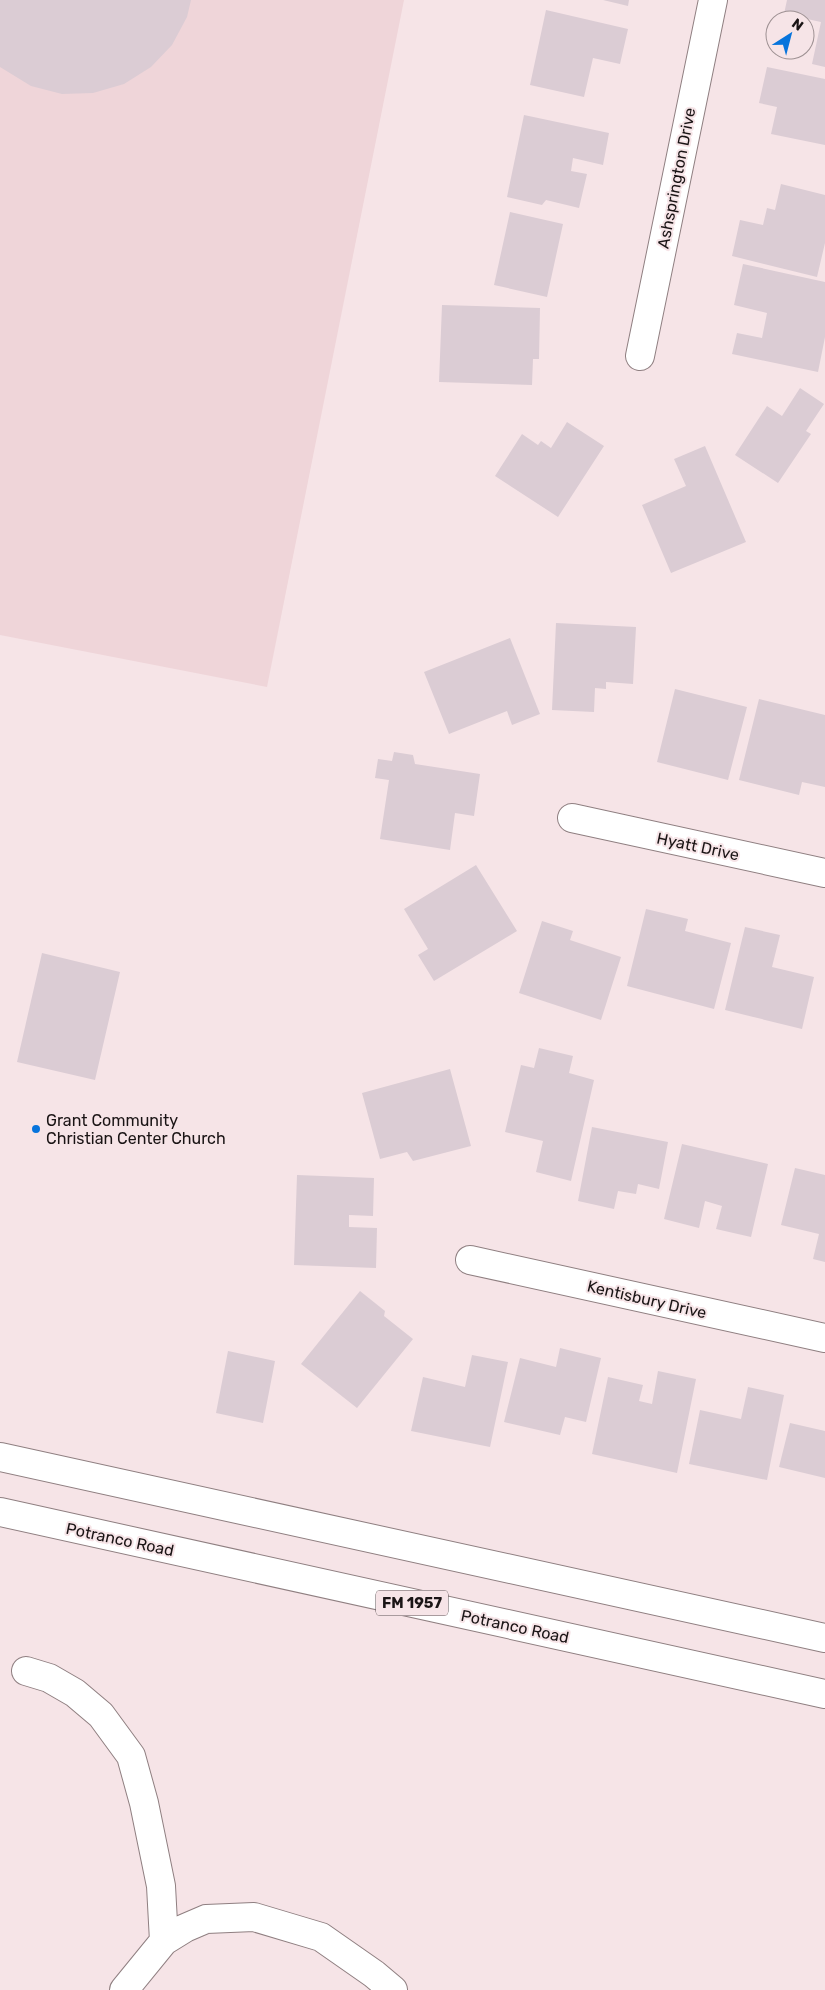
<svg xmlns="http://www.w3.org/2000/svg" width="825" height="1990" font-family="Rubik,sans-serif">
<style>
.built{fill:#efd5d9}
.building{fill:#dbccd4}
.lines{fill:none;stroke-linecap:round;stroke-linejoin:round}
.minor-casing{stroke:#8f7f81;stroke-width:30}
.major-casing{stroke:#8f7f81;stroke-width:30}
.minor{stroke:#fff;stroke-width:28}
.major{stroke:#fff;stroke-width:28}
.poi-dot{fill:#0774dc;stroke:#f6e4e7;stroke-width:2}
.labels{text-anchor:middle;stroke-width:4;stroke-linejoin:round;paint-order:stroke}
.shield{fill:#f6e4e7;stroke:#5c5254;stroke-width:1}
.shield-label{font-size:15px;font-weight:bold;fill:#1a1415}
.street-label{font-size:16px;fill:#1a1415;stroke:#f6e4e7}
.poi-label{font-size:16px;fill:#1a1415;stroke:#f6e4e7;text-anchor:start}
</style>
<rect width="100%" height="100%" fill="#f6e4e7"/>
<path class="built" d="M0,0h404l-137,687 -267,-52z"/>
<path class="building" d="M0,0h191l-4,17 -15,28 -21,22 -27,17 -31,9 -31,1 -31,-8 -31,-19z
M603,0h26l-1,6z
M787,0h38v67l-13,-3 9,-42 -37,-8z
M546,10l82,19 -8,35 -27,-6 -9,39 -54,-12z
M767,67l58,12v66l-54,-11 6,-27 -18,-4z
M524,115l85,18 -6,32 -30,-7 -2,13 16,3 -8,34 -33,-8 -4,5 -35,-8z
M781,184l44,11v48l-8,34 -85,-21 8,-36 23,5 4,-17 8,2z
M510,212l53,12 -16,73 -53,-12z
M743,264l82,18v55l-7,35 -86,-18 5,-21 25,5 5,-25 -33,-8z
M442,305l98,3 -1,51h-6l-1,26 -93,-3z
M800,388l24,16 -18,27 5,3 -33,49 -43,-28 32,-49 15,10z
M567,422l37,24 -46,71 -63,-41 27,-42 16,11 3,-4 10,7z
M705,446l41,96 -75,31 -29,-68 44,-19 -12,-27z
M556,623l80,4 -3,57 -27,-2v7l-11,-1 -1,24 -42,-2z
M510,638l30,76 -28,11 -5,-14 -58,23 -25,-62z
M675,689l72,18 -19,73 -71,-18z
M759,699l66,16v72l-23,-5 -3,13 -60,-15z
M394,752l19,3 2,9 65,10 -6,42 -19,-3 -5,37 -70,-11 9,-59 -14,-2 3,-19 14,2z
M476,865l41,66 -83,50 -16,-26 10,-6 -24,-40z
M646,909l42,10 -3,12 46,12 -17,66 -87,-23z
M542,921l31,10 -3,9 51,17 -20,63 -82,-27z
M745,927l35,8 -8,32 42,10 -12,52 -77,-19z
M42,953l78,19 -25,108 -78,-18z
M539,1048l34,8 -4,17 25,7 -23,101 -35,-9 7,-31 -38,-9 16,-67 13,3z
M450,1069l21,77 -58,15 -6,-9 -27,7 -18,-66z
M592,1127l76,15 -9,47 -21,-5 -2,10 -18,-3 -4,18 -36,-8z
M682,1144l86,20 -17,73 -35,-8 6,-23 -17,-5 -6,27 -35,-9z
M795,1168l30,7v87l-12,-3 6,-25 -38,-9z
M297,1175l77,3 -1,38 -24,-1v12l28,1 -1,40 -82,-3z
M360,1291l25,20 -1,5 29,23 -56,69 -56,-44z
M560,1348l41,10 -15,64 -21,-5 -5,18 -56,-13 16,-64 36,9z
M228,1351l47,10 -12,62 -47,-10z
M472,1355l36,7 -18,85 -79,-16 12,-54 42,10z
M658,1371l38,8 -19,94 -85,-19 16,-77 35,8 -4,16 13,3z
M748,1387l36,8 -17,85 -78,-16 11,-54 41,9z
M790,1423l35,8v47l-46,-11z"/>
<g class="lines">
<defs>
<path id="minor" d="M640,356l73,-356
M572,818l253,55
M470,1260l355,78
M26,1671l23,7 26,15 26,22 30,41 13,47 17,83 3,55
M124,1990l40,-49 21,-13 21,-9 48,-2 67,20 53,37 19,16"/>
<path id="major" d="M0,1457l825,181
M0,1512l825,182"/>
</defs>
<use href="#minor" class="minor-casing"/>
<use href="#major" class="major-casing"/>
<use href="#minor" class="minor"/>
<use href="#major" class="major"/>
</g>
<circle class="poi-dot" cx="36" cy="1129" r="5"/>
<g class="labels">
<rect class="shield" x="376" y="1590.5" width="72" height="25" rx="4"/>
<g class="shield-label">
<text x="412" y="1608">FM 1957</text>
</g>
<g class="street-label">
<text transform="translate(676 178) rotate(-79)" y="6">Ashsprington Drive</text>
<text transform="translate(698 846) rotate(12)" y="6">Hyatt Drive</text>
<text transform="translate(647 1299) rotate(13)" y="6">Kentisbury Drive</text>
<text transform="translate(120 1539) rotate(12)" y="6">Potranco Road</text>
<text transform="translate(515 1626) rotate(12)" y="6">Potranco Road</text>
</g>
<g class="poi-label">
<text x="46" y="1126">Grant Community<tspan x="46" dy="18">Christian Center Church</tspan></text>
</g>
</g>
<g transform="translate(790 35) rotate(36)"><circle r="24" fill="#f6e4e7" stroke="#9e9193"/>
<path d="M0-4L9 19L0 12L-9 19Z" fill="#0774dc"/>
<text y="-8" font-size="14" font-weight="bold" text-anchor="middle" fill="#1a1415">N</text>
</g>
</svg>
